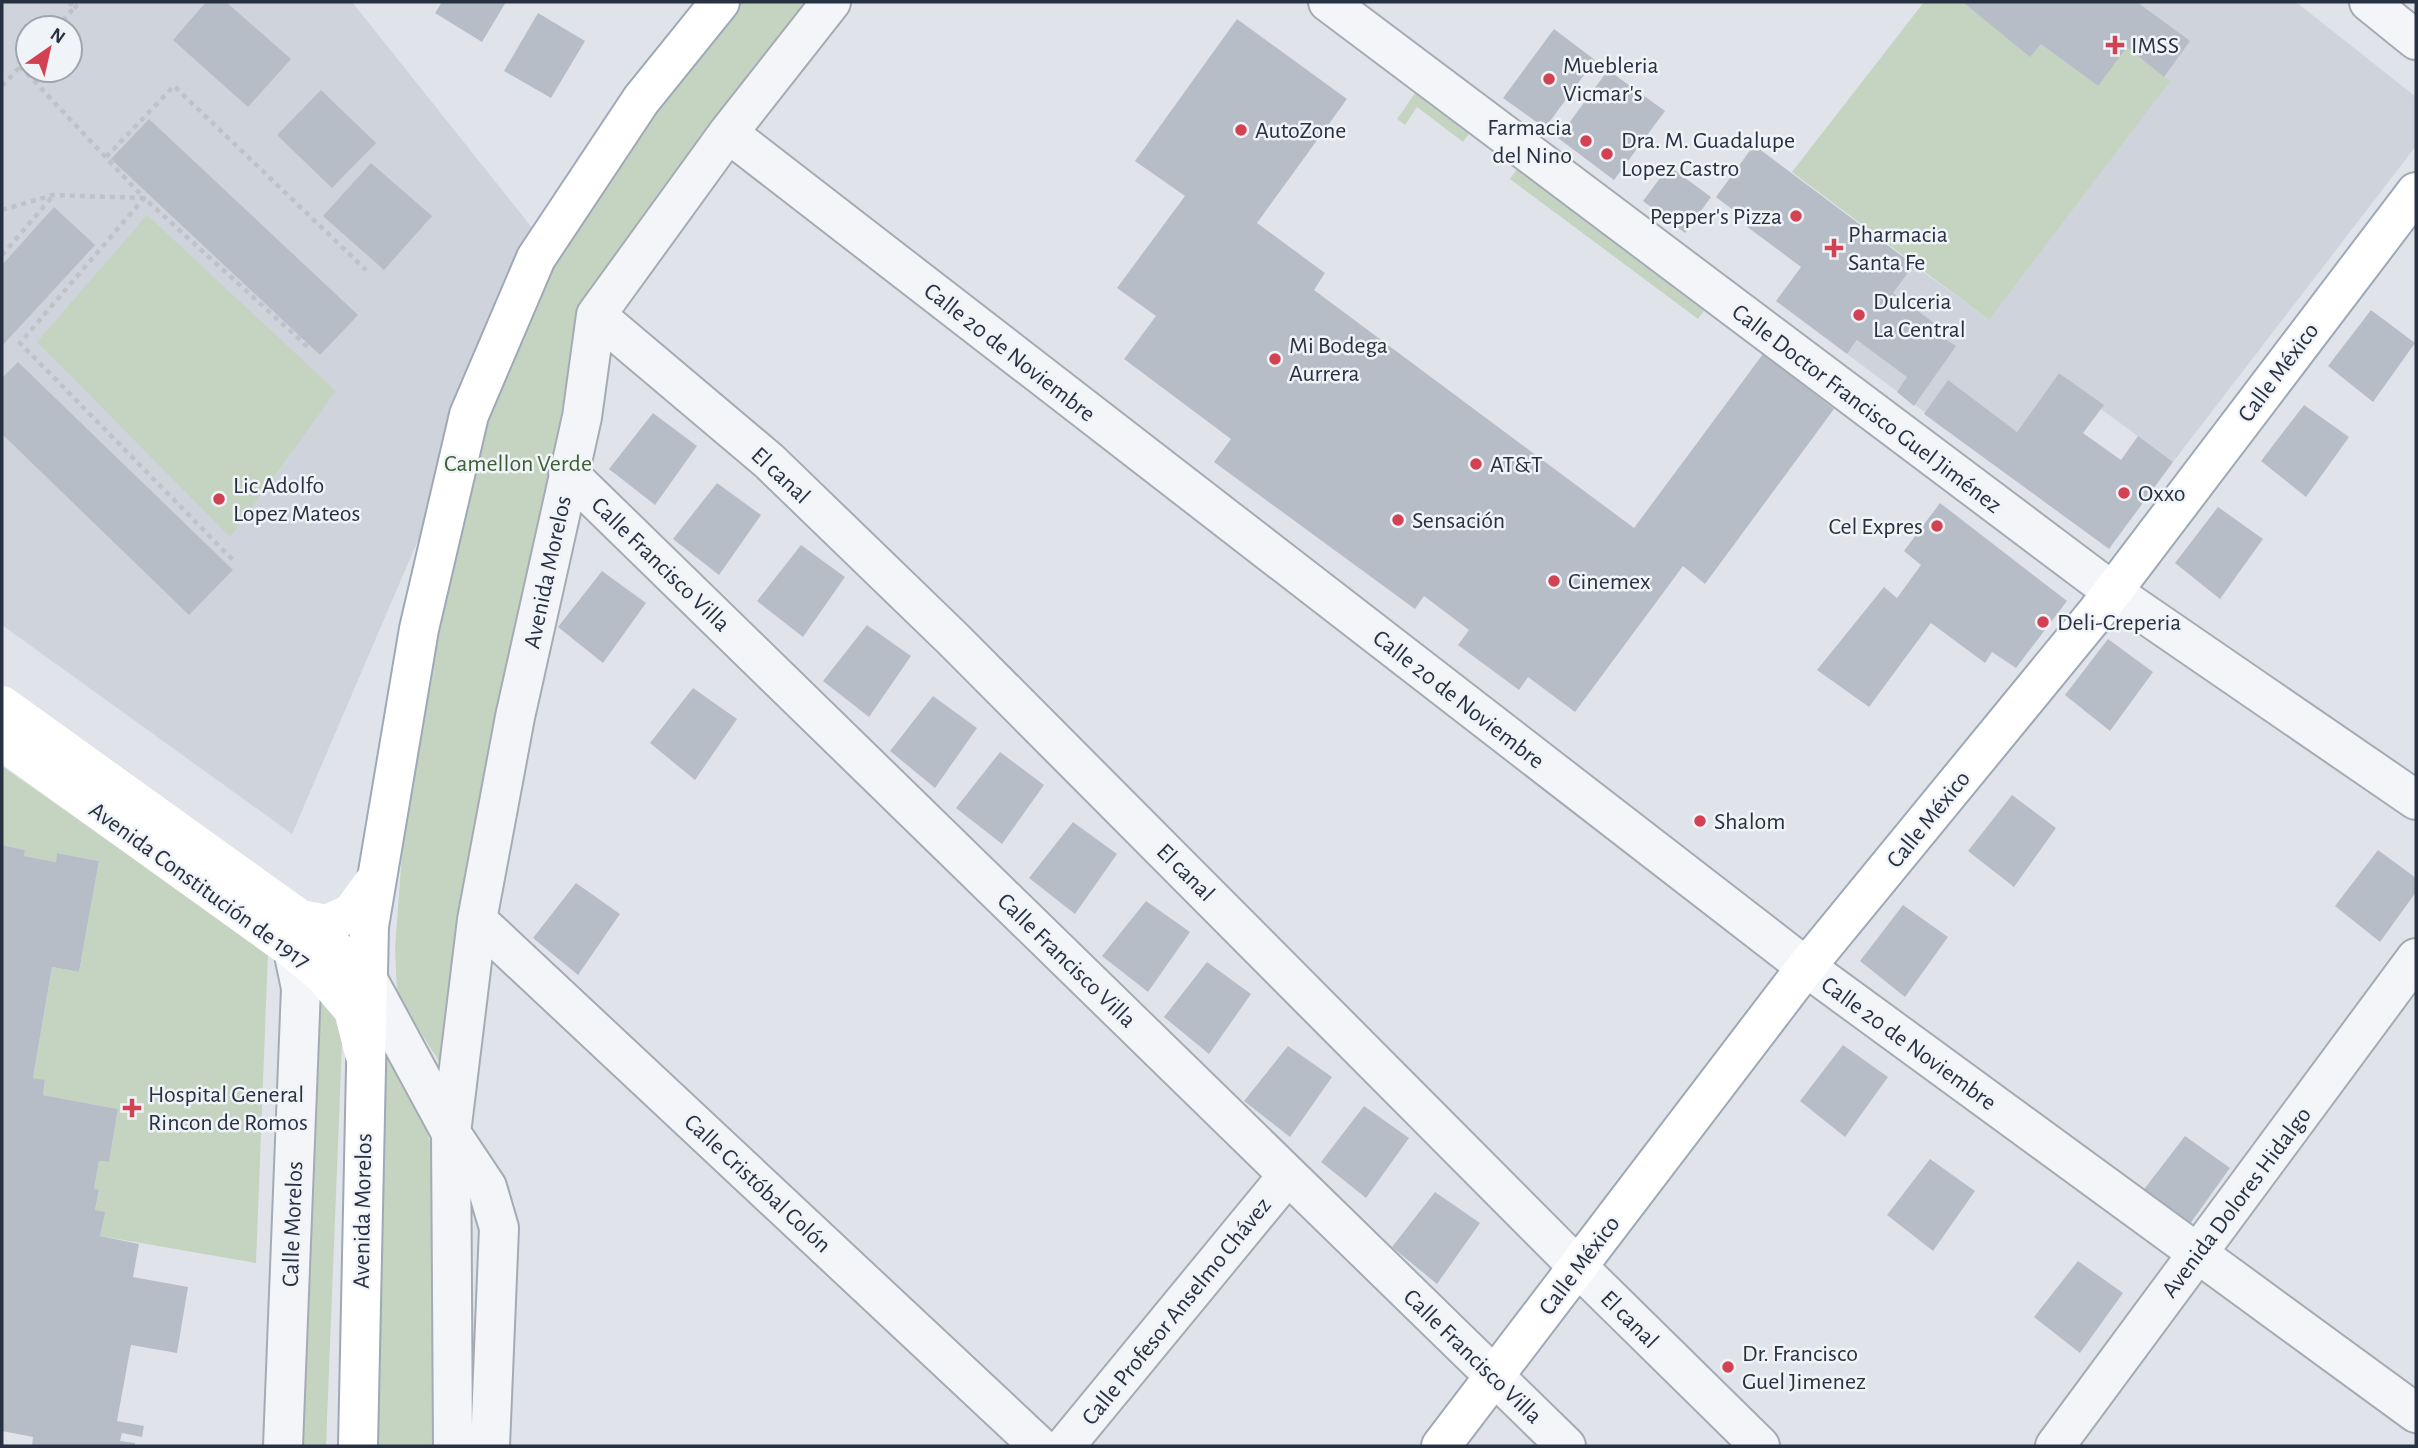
<svg xmlns="http://www.w3.org/2000/svg" width="2418" height="1448" font-family="'Alegreya Sans',sans-serif">
<style>
.built{fill:#ced3dc;fill-rule:evenodd}
.green{fill:#c5d4c1}
.building{fill:#b7bdc7}
.lines{fill:none;stroke-linecap:round;stroke-linejoin:round}
.street-casing{stroke:#a5abb4;stroke-width:42}
.primary-casing{stroke:#9fa8b6;stroke-width:42}
.path{stroke:#bec2c9;stroke-width:4.5;stroke-dasharray:5 5;stroke-linecap:butt}
.street{stroke:#f3f5f8;stroke-width:38}
.secondary{stroke:#fff;stroke-width:38}
.primary{stroke:#fff;stroke-width:38}
.poi-dot{fill:#d34253;stroke:#f0f3f7;stroke-width:2.5}
.labels{text-anchor:middle;stroke-width:5;stroke-linejoin:round;paint-order:stroke}
.poi-label{font-size:24px;fill:#283142;stroke:#f0f3f7;text-anchor:start}
.street-label{font-size:24px;fill:#283142;stroke:#f0f3f7}
.park-label{font-size:24px;fill:#3c5e35;stroke:#f0f3f7}
</style>
<rect width="100%" height="100%" fill="#e0e4ea"/>
<path class="built" d="M2,2h350l193,242 -253,590 -290,-209zM28,28h42v42h-42z
M1924,2h372l120,95v49l-243,316 -72,-53 2,-4 -44,-32 -65,91 -147,-110 67,-89 75,55z"/>
<path class="green" d="M728,2h113l-245,313 -147,762 -52,-82 -2,-47 23,-310 71,-264 133,-246z
M1924,2h42l-1,2 65,52 11,-12 56,42 30,-39 43,34 -181,239 -197,-148z
M1415,93l54,41 -6,8 -46,-35 -12,18 -8,-6z
M1517,169l187,142 -6,8 -188,-140z
M147,215l189,176 -106,146 -193,-195z
M2,766l266,187 -12,310 -156,-27 4,-24 -9,-2 4,-19 -5,-2 5,-28 10,1 9,-53 -75,-14 2,-14 -12,-3 19,-111 27,5 20,-111 -41,-8 -2,9 -32,-6 1,-6 -23,-5z
M301,988l42,30 -17,428h-34z
M366,1000l62,135 21,64 -6,247h-73z"/>
<path class="building" d="M206,2h20l65,57 -43,48 -75,-67z
M442,2h64l-24,40 -47,-29z
M1966,2h171l53,39 -26,36 -37,-30 -29,39 -57,-42 -11,13 -66,-54z
M538,13l47,28 -34,57 -47,-27z
M1237,19l110,80 -90,124 68,50 -11,17 320,238 129,-174 71,55 -129,175 -22,-18 -108,146 -47,-35 -9,13 -61,-45 11,-15 -45,-34 -9,13 -201,-147 17,-23 -107,-80 32,-43 -39,-28 68,-92 -50,-35z
M1554,29l41,31 -50,68 -42,-30z
M1608,70l57,41 -51,69 -56,-42z
M321,90l55,53 -44,45 -55,-53z
M149,119l209,196 -38,40 -209,-196z
M1754,145l160,120 -21,28 48,35 -4,6 19,12 -42,60 -17,-14 10,-15 -50,-37 -10,14 -71,-53 25,-34 -55,-41 3,-4 -33,-25z
M371,163l61,53 -48,54 -61,-54z
M1669,166l42,31 -26,36 -42,-32z
M54,207l41,38 -93,101v-81z
M2371,310l44,33 -42,59 -45,-36z
M18,362l215,208 -44,45 -187,-181v-56z
M2059,373l45,32 -21,28 38,27 17,-24 35,26 -64,87 -185,-135 24,-34 69,52z
M2304,405l45,32 -43,60 -45,-36z
M653,413l44,33 -42,59 -46,-36z
M717,483l44,32 -42,60 -46,-36z
M1940,503l127,98 -51,67 -24,-16 -7,11 -54,-40 -62,84 -52,-37 67,-83 13,11 24,-33 -17,-14z
M2218,507l45,32 -43,60 -45,-36z
M801,545l44,32 -42,60 -46,-36z
M602,571l44,32 -43,60 -45,-36z
M867,625l44,31 -42,61 -46,-36z
M2108,639l45,33 -43,59 -45,-36z
M693,688l44,31 -42,61 -45,-37z
M933,696l44,32 -42,60 -45,-37z
M1000,752l44,33 -42,59 -46,-36z
M2012,795l44,33 -42,59 -46,-36z
M1073,822l44,32 -42,60 -46,-36z
M2,845l23,5 -1,6 32,6 1,-9 42,8 -20,111 -27,-5 -19,111 12,2 -2,15 75,14 -9,53 -10,-1 -5,28 5,1 -4,20 10,2 -5,24 39,8 -6,33 55,10 -11,66 -46,-8 -14,76 27,5 -2,11 -20,-4 -2,8 15,2v3h-103l1,-9 -31,-6z
M2378,850l38,28v14l-36,50 -45,-36z
M576,883l44,31 -42,61 -45,-37z
M1146,901l44,31 -42,60 -46,-36z
M1903,905l45,32 -43,60 -45,-36z
M1207,962l44,32 -42,60 -45,-37z
M1843,1045l45,32 -43,60 -45,-36z
M1288,1046l44,31 -42,60 -46,-36z
M1364,1106l45,32 -43,60 -45,-36z
M2185,1136l45,32 -43,60 -45,-36z
M1930,1159l45,32 -42,60 -46,-36z
M1435,1192l45,31 -43,61 -45,-37z
M2078,1261l45,32 -43,60 -46,-36z"/>
<g class="lines">
<defs>
<path id="street" d="M1328,2l785,590 303,208
M2369,2l47,38
M728,133l1078,834 610,446
M596,315l173,146 184,178 625,628 182,179
M568,473l998,973
M477,920l562,526
M366,976l85,157 36,54 12,41 -9,218
M283,1446l18,-458 -8,-38 5,-21
M453,1446l-2,-313 26,-213 38,-203 67,-300 14,-102 132,-182 103,-131
M1065,1446l223,-271
M2055,1446l361,-488"/>
<path id="primary" d="M358,1446l11,-520 50,-297 50,-214 67,-157 105,-158 79,-98
M1441,1446l365,-479 291,-355 319,-420"/>
</defs>
<use href="#street" class="street-casing"/>
<use href="#primary" class="primary-casing"/>
<path class="path" d="M74,8l7,-6
M56,28l18,-20 -5,-6
M20,66l124,132 -124,145 213,217
M2,86l26,-28
M106,157l68,-71 192,184
M2,210l51,-15 91,3 164,149
M2,255l51,-59"/>
<use href="#street" class="street"/>
<path class="secondary" d="M2,705l298,214 27,5 24,-11 25,-34
M2,741l291,209 30,25 30,35 11,43
M300,919l66,57"/>
<use href="#primary" class="primary"/>
</g>
<g class="poi-dot">
<path d="M2111.5 34.5h7v7h7v7h-7v7h-7v-7h-7v-7h7z"/>
<circle cx="1549" cy="79" r="7"/>
<circle cx="1241" cy="130" r="7"/>
<circle cx="1586" cy="141" r="7"/>
<circle cx="1607" cy="154" r="7"/>
<circle cx="1796" cy="216" r="7"/>
<path d="M1830.5 237.5h7v7h7v7h-7v7h-7v-7h-7v-7h7z"/>
<circle cx="1859" cy="315" r="7"/>
<circle cx="1275" cy="359" r="7"/>
<circle cx="1476" cy="464" r="7"/>
<circle cx="2124" cy="493" r="7"/>
<circle cx="219" cy="499" r="7"/>
<circle cx="1398" cy="520" r="7"/>
<circle cx="1937" cy="526" r="7"/>
<circle cx="1554" cy="581" r="7"/>
<circle cx="2043" cy="622" r="7"/>
<circle cx="1700" cy="821" r="7"/>
<path d="M128.5 1097.5h7v7h7v7h-7v7h-7v-7h-7v-7h7z"/>
<circle cx="1728" cy="1367" r="7"/>
</g>
<g class="labels">
<g class="poi-label">
<text x="2131" y="53">IMSS</text>
<text x="1563" y="73">Muebleria<tspan x="1563" dy="28">Vicmar's</tspan></text>
<text x="1572" y="135" text-anchor="end">Farmacia<tspan x="1572" dy="28">del Nino</tspan></text>
<text x="1255" y="138">AutoZone</text>
<text x="1621" y="148">Dra. M. Guadalupe<tspan x="1621" dy="28">Lopez Castro</tspan></text>
<text x="1782" y="224" text-anchor="end">Pepper's Pizza</text>
<text x="1848" y="242">Pharmacia<tspan x="1848" dy="28">Santa Fe</tspan></text>
<text x="1873" y="309">Dulceria<tspan x="1873" dy="28">La Central</tspan></text>
<text x="1289" y="353">Mi Bodega<tspan x="1289" dy="28">Aurrera</tspan></text>
<text x="1490" y="472">AT&amp;T</text>
<text x="233" y="493">Lic Adolfo<tspan x="233" dy="28">Lopez Mateos</tspan></text>
<text x="2138" y="501">Oxxo</text>
<text x="1412" y="528">Sensación</text>
<text x="1923" y="534" text-anchor="end">Cel Expres</text>
<text x="1568" y="589">Cinemex</text>
<text x="2057" y="630">Deli-Creperia</text>
<text x="1714" y="829">Shalom</text>
<text x="148" y="1102">Hospital General<tspan x="148" dy="28">Rincon de Romos</tspan></text>
<text x="1742" y="1361">Dr. Francisco<tspan x="1742" dy="28">Guel Jimenez</tspan></text>
</g>
<g class="street-label">
<text transform="translate(1010 352) rotate(38)" y="8">Calle 20 de Noviembre</text>
<text transform="translate(2278 372) rotate(-53)" y="8">Calle México</text>
<text transform="translate(1867 408) rotate(37)" y="8">Calle Doctor Francisco Guel Jiménez</text>
<text transform="translate(781 475) rotate(43)" y="8">El canal</text>
<text transform="translate(661 564) rotate(44)" y="8">Calle Francisco Villa</text>
<text transform="translate(547 572) rotate(-78)" y="8">Avenida Morelos</text>
<text transform="translate(1459 699) rotate(38)" y="8">Calle 20 de Noviembre</text>
<text transform="translate(1928 819) rotate(-51)" y="8">Calle México</text>
<text transform="translate(1186 872) rotate(45)" y="8">El canal</text>
<text transform="translate(200 885) rotate(36)" y="8">Avenida Constitución de 1917</text>
<text transform="translate(1067 960) rotate(44)" y="8">Calle Francisco Villa</text>
<text transform="translate(1909 1043) rotate(36)" y="8">Calle 20 de Noviembre</text>
<text transform="translate(758 1183) rotate(43)" y="8">Calle Cristóbal Colón</text>
<text transform="translate(2236 1202) rotate(-53)" y="8">Avenida Dolores Hidalgo</text>
<text transform="translate(362 1211) rotate(-89)" y="8">Avenida Morelos</text>
<text transform="translate(292 1224) rotate(-88)" y="8">Calle Morelos</text>
<text transform="translate(1579 1265) rotate(-53)" y="8">Calle México</text>
<text transform="translate(1176 1311) rotate(-51)" y="8">Calle Profesor Anselmo Chávez</text>
<text transform="translate(1630 1319) rotate(45)" y="8">El canal</text>
<text transform="translate(1473 1356) rotate(44)" y="8">Calle Francisco Villa</text>
</g>
<g class="park-label">
<text x="518" y="471">Camellon Verde</text>
</g>
</g>
<rect width="2418" height="1448" fill="none" stroke="#283142" stroke-width="7"/>
<g transform="translate(49 49) rotate(34)"><circle r="33" fill="#f0f3f7" stroke="#a0a5af" stroke-width="2"/>
<path d="M0-5L12 26L0 18L-12 26Z" fill="#d34253"/>
<text y="-10" font-size="19" font-weight="bold" text-anchor="middle" fill="#283142">N</text>
</g>
</svg>
